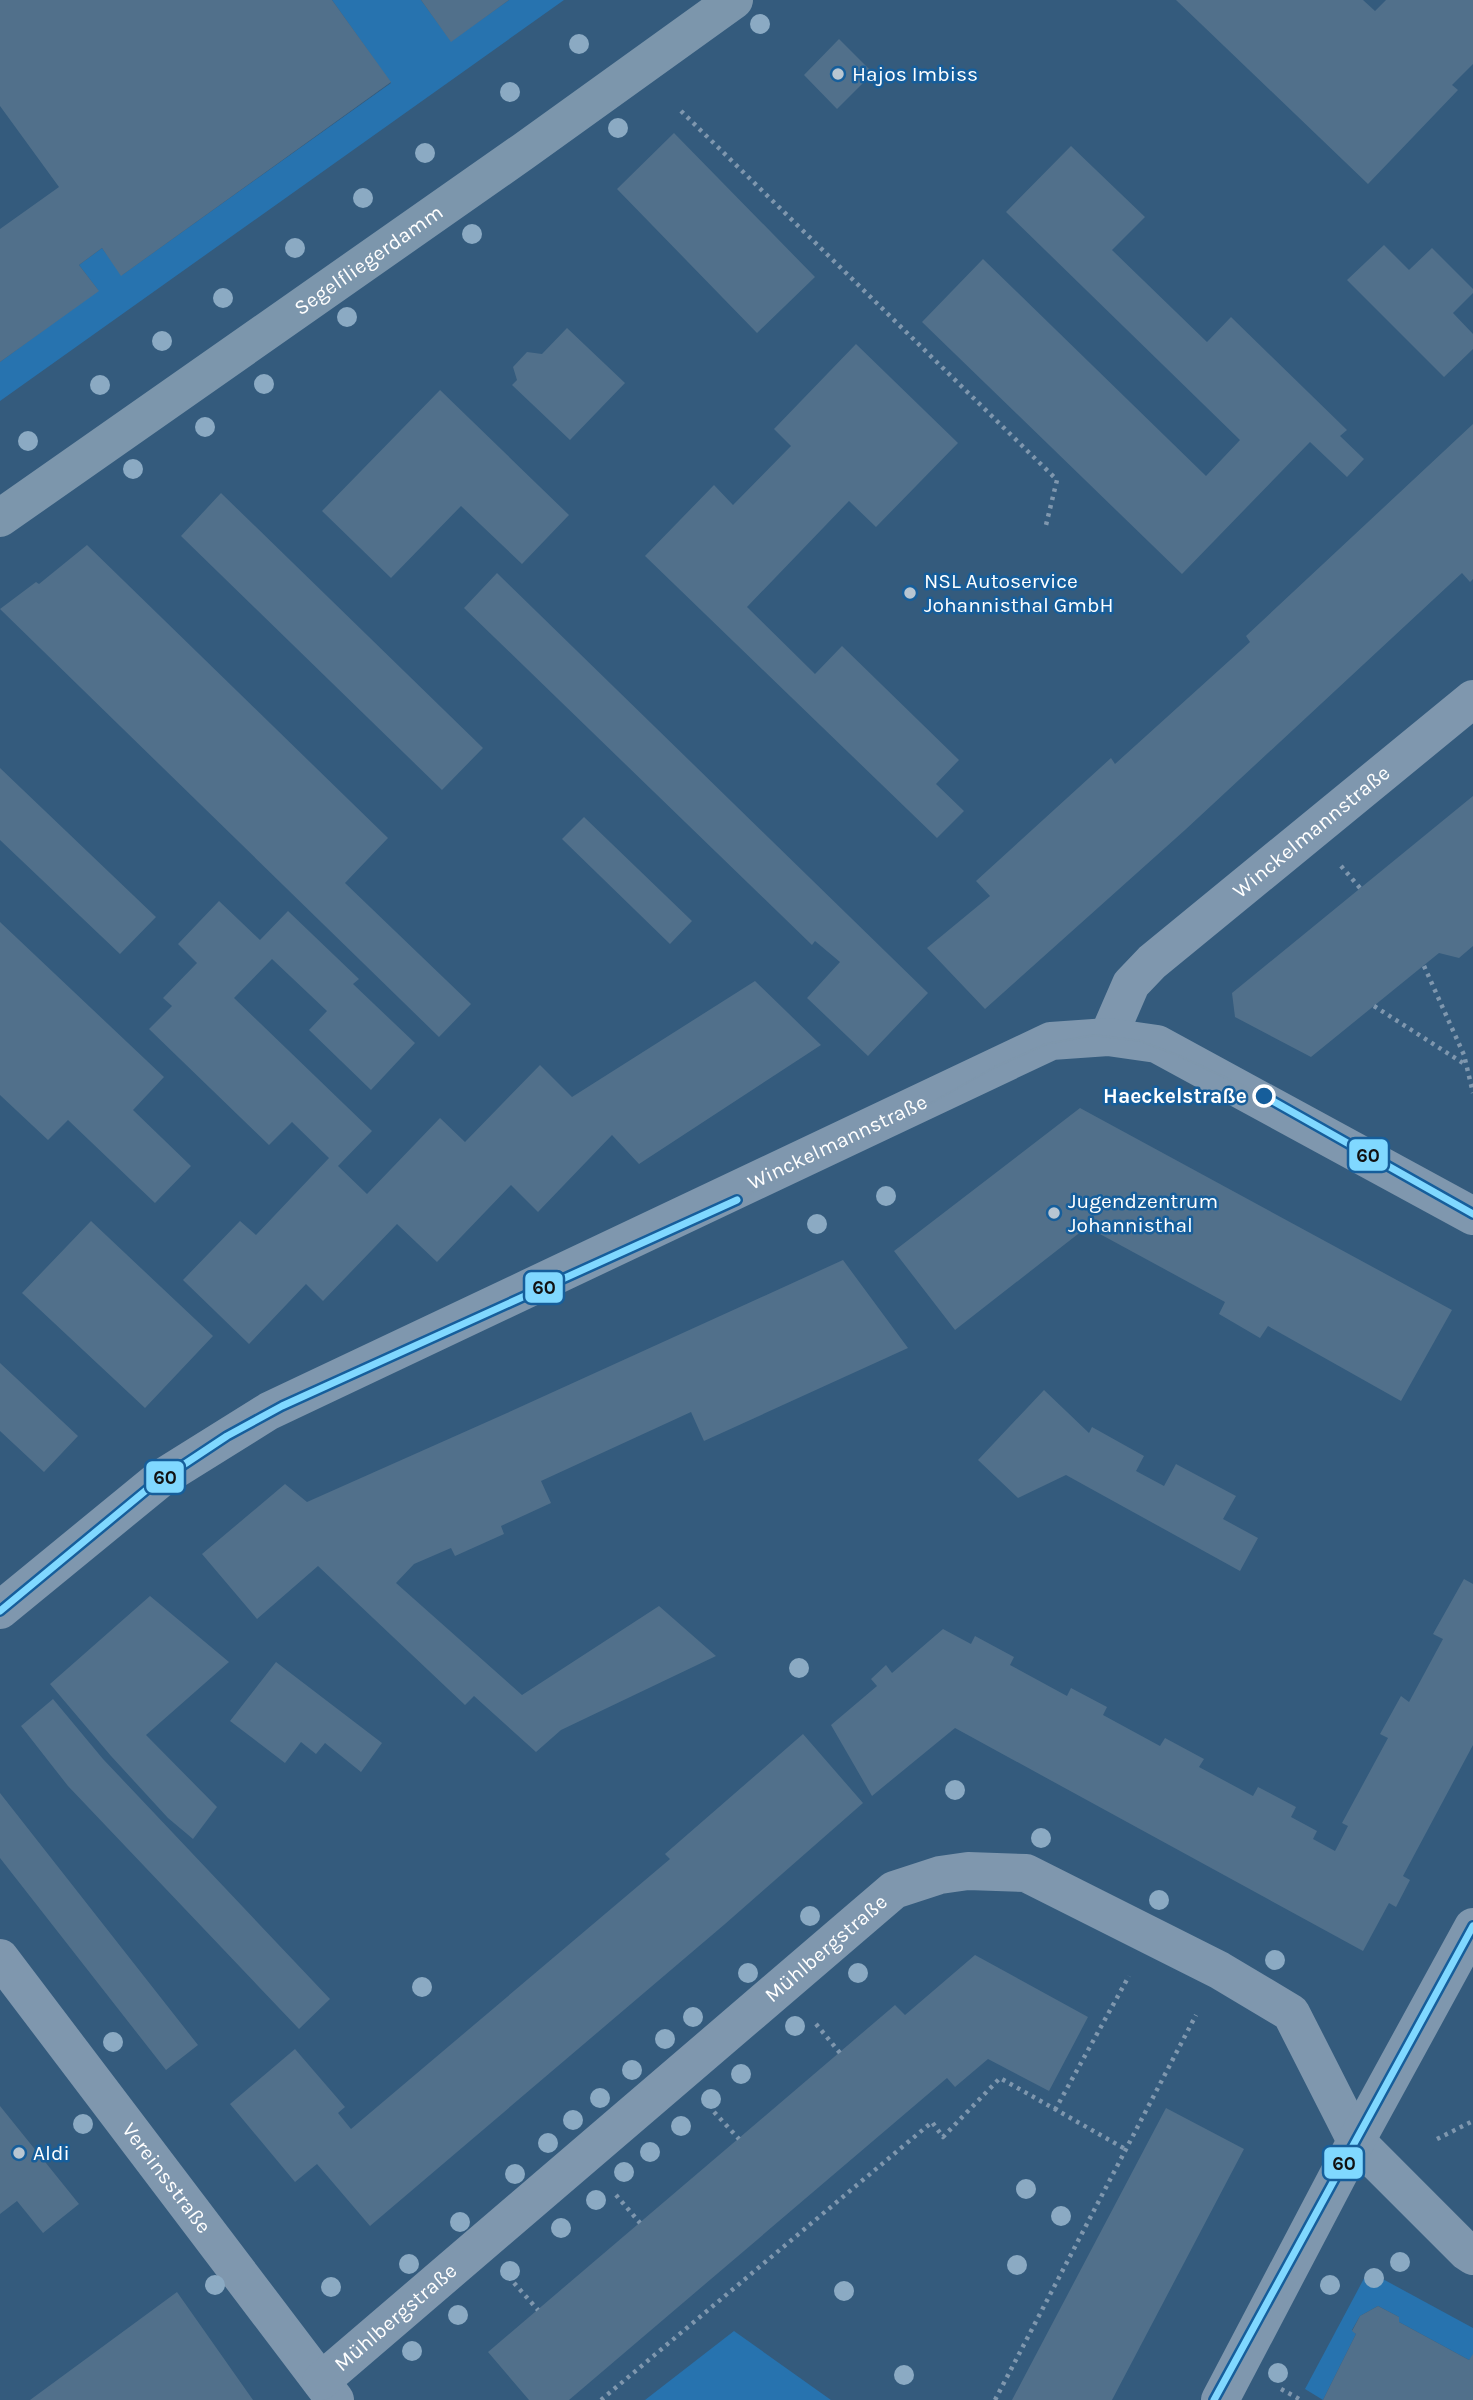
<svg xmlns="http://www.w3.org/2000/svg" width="1473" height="2400" font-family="Karla,sans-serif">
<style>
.green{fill:#2773af}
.building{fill:#51708b}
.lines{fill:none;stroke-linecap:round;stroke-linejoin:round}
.path{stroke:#7f97ae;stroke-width:4.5;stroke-dasharray:3.5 5;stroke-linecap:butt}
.minor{stroke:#7f97ae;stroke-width:38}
.major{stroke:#7c96ac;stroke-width:38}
.tram{stroke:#7f97ad;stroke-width:2}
.tram-1-casing{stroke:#165e9b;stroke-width:12}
.tram-1{stroke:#80d8ff;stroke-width:7}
.tree{fill:#8baac3}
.poi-dot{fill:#b8c6d2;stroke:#165e9b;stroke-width:2.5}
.stop-dot{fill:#165e9b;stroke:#fff;stroke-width:3.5}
.labels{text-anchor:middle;stroke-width:5;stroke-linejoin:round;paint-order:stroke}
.poi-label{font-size:21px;fill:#fff;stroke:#165e9b;text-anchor:start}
.street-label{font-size:21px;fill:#fff;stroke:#165e9b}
.stop-label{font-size:21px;font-weight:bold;fill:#fff;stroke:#165e9b;text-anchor:end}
.line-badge{stroke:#165e9b;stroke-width:2.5}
.pale-badge-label{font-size:19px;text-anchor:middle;font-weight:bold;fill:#111}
</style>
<rect width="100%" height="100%" fill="#345b7d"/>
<path class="green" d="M332,0h89l30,41 58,-41h55l-564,401v-39l98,-72 -19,-25 23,-17 20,27 269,-192z
M1368,2271l105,57v28l-4,4 -70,-38v-5l-21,-11 -18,10 -8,14 4,4 -33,66 -18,-11z
M734,2331l97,69h-186z"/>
<path class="building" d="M0,0h332l59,82 -270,194 -19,-28 -23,17 20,26 -99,71v-133l59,-42 -59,-81z
M421,0h88l-58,42z
M1176,0h187l12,11 11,-11h87v64l-21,21 6,5 -90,94z
M839,39l34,34 -36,36 -33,-34z
M674,133l141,144 -58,56 -140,-144z
M1071,146l74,71 -33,33 95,92 24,-25 116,113 -7,6 24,23 -17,18 -37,-35 -128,132 -260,-252 61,-63 223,217 34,-36 -234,-228z
M1384,245l25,25 23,-22 41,41v4l-20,20 20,21v15l-29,28 -97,-97z
M567,328l58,55 -55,57 -58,-55 5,-5 -4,-13 14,-15 15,2z
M856,344l102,99 -82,84 -27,-26 -102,106 68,67 27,-28 117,114 -23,24 28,27 -27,27 -292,-282 69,-71 19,20 58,-59 -17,-17z
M440,390l129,125 -47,49 -61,-58 -70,72 -69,-67z
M1473,424v155l-3,3 -8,-9 -277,257 -200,179 -58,-61 63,-52 -14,-15 135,-123 4,6 135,-122 -4,-6z
M221,493l262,255 -41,42 -261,-254z
M87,545l301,293 -43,45 126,121 -32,33 -439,-428 36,-27 3,2z
M497,573l431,420 -60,63 -61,-58 33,-36 -25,-21 -3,4 -348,-337z
M0,768l156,149 -36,37 -120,-114z
M1473,796v150l-14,12 -20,-5 -128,104 -76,-40 -3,-24z
M584,817l108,104 -22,23 -108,-105z
M219,901l41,39 28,-29 71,68 -6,5 62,59 -44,47 -62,-60 18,-19 -55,-52 -38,39 138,133 -34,35 29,28 73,-76 25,24 75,-77 32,32 183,-116 66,64 -182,119 -27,-29 -74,77 -27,-27 -74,77 -40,-38 -74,77 -17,-17 -57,60 -66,-64 57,-59 16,14 73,-77 -37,-36 -23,23 -120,-116 23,-23 -9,-8 34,-35 -19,-19z
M0,922l164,155 -31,33 58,56 -36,37 -87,-83 -20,20 -48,-45z
M1080,1108l372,202 -51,91 -133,-75 -8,12 -41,-24 6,-12 -138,-75 -132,103 -61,-79z
M91,1221l122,115 -68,72 -123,-115z
M843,1260l65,88 -204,93 -13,-29 -150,69 10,22 -50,23 3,8 -49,22 -4,-8 -37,16 -18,19 126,112 137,-89 57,50 -155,74 -25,22 -62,-56 -9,9 -147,-139 -61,53 -55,-65 83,-70 22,18 200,-89z
M0,1363l78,73 -34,36 -44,-41z
M1044,1390l45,43 3,-6 52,29 -8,15 28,15 12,-22 60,32 -13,23 35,19 -18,33 -174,-96 -48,23 -40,-38z
M1464,1579l9,5v161l-70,131 7,4 -14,27 -7,-4 -26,48 -408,-223 -83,68 -41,-71 46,-39 -6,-7 15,-14 6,8 51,-44 28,15 4,-8 39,21 -4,8 57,31 4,-8 36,19 -4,8 57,31 5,-8 39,21 -5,8 54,29 5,-9 38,20 -5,10 26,14 -4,8 22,12 13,-25 -6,-3 46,-85 -8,-4 21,-38 8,6 34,-63 -10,-5z
M150,1596l79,66 -83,73 71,72 -24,32 -25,-21 -57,-62 -61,-72z
M276,1662l106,81 -21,29 -36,-29 -9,11 -15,-12 -16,21 -55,-42z
M53,1699l50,60 227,240 -31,30 -231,-243 -47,-60z
M803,1734l60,69 -138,121 -355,302 -53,-62 -22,18 -65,-78 65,-55 50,58 -7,6 13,16 319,-270 -5,-5z
M0,1793l198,252 -32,25 -166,-212z
M975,1955l113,62 -39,74 -61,-32 -33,28 -8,-9 -378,322h-40l-41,-48 407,-347 10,10z
M0,2106l79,98 -36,29 -26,-32 -17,13z
M1166,2108l78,41 -132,251h-100z
M177,2292l76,108h-223z
M1378,2306l21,11v5l70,38 4,-6v46h-150l33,-66 -4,-3 8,-15z"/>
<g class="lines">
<path class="path" d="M681,111l376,369 -11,45
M1341,866l19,22
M1424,966l40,89 9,38
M1374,1006l92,59
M816,2024l24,29
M1055,2110l74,-134
M714,2112l25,27
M1437,2139l36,-18
M616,2195l24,28
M514,2283l24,27
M1281,2389l20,11
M601,2400l331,-278 11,15 57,-59 127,72
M995,2400l201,-385"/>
<g class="minor">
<path id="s1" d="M1108,1037l23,-53 21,-22 321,-263"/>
<path id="s2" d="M0,1610l160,-131 109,-68 782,-370 57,-4 49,7 316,172"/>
<path id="s3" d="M0,1958l335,442"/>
<path id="s4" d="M321,2381l573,-491 46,-15 28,-4 58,2 193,97 72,43 65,128 111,111 6,4"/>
<path d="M1220,2400l136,-259 117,-214"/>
</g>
<path class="major" id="s5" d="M0,518l524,-367 210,-151"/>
<path class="tram" d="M737,1200l192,-96 66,-37 51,-23 48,-9 47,6 43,17 80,38"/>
<defs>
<path id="tram-1" d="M1264,1096l209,118
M0,1611l150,-124 77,-51 55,-30 455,-206
M1214,2400l259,-474"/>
</defs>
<use href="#tram-1" class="tram-1-casing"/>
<use href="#tram-1" class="tram-1"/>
</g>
<g class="tree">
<circle cx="760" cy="24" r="10"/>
<circle cx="579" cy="44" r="10"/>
<circle cx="510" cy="92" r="10"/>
<circle cx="618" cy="128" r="10"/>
<circle cx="425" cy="153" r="10"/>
<circle cx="363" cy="198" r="10"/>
<circle cx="472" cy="234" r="10"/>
<circle cx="295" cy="248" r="10"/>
<circle cx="223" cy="298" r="10"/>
<circle cx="347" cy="317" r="10"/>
<circle cx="162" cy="341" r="10"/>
<circle cx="264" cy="384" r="10"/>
<circle cx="100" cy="385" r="10"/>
<circle cx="205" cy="427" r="10"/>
<circle cx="28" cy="441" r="10"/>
<circle cx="133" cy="469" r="10"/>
<circle cx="886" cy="1196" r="10"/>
<circle cx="817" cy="1224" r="10"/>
<circle cx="799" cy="1668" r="10"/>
<circle cx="955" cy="1790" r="10"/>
<circle cx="1041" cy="1838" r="10"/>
<circle cx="1159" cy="1900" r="10"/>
<circle cx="810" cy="1916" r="10"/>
<circle cx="1275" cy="1960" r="10"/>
<circle cx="748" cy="1973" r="10"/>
<circle cx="858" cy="1973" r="10"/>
<circle cx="422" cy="1987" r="10"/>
<circle cx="693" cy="2017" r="10"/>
<circle cx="795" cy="2026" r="10"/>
<circle cx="665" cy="2039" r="10"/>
<circle cx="113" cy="2042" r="10"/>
<circle cx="632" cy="2070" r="10"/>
<circle cx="741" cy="2074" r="10"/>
<circle cx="600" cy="2098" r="10"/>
<circle cx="711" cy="2099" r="10"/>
<circle cx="573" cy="2120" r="10"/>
<circle cx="83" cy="2124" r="10"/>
<circle cx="681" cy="2126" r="10"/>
<circle cx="548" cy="2143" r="10"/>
<circle cx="650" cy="2152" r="10"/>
<circle cx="624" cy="2172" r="10"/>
<circle cx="515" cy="2174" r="10"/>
<circle cx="1026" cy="2189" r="10"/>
<circle cx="596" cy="2200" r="10"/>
<circle cx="1061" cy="2216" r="10"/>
<circle cx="460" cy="2222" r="10"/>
<circle cx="561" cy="2228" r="10"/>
<circle cx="1400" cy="2262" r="10"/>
<circle cx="409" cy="2264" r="10"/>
<circle cx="1017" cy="2265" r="10"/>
<circle cx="510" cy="2271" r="10"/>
<circle cx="1374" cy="2278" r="10"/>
<circle cx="215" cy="2285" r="10"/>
<circle cx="1330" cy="2285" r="10"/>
<circle cx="331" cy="2287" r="10"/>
<circle cx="844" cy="2291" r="10"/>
<circle cx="458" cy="2315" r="10"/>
<circle cx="412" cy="2351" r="10"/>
<circle cx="1278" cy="2373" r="10"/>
<circle cx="904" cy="2375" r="10"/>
</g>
<g class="poi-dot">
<circle cx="838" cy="74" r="7"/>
<circle cx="910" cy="593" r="7"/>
<circle cx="1054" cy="1213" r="7"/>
<circle cx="19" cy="2153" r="7"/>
</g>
<circle class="stop-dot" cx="1264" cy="1096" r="10"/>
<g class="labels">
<g class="poi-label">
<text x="852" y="81">Hajos Imbiss</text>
<text x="924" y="588">NSL Autoservice<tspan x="924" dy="24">Johannisthal GmbH</tspan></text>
<text x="1068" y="1208">Jugendzentrum<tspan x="1068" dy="24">Johannisthal</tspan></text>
<text x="33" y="2160">Aldi</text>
</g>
<g class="street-label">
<text dy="7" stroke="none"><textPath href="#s5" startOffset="450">Segelfliegerdamm</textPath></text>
<text dy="7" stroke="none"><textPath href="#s1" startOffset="294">Winckelmannstraße</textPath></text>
<text dy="7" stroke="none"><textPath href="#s2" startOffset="964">Winckelmannstraße</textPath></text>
<text dy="7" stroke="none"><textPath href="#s4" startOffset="665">Mühlbergstraße</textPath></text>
<text dy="7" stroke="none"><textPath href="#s3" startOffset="276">Vereinsstraße</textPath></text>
<text dy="7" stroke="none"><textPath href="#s4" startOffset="98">Mühlbergstraße</textPath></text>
</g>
<g class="stop-label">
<text x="1247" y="1103">Haeckelstraße</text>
</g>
</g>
<g class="line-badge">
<rect x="1348" y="1138" width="41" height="34" rx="7" fill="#80d8ff"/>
<rect x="524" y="1271" width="40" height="33" rx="7" fill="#80d8ff"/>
<rect x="145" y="1460" width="40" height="34" rx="7" fill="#80d8ff"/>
<rect x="1323" y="2146" width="41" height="34" rx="7" fill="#80d8ff"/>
</g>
<g class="pale-badge-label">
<text x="1368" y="1162">60</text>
<text x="544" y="1294">60</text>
<text x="165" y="1484">60</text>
<text x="1344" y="2170">60</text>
</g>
</svg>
